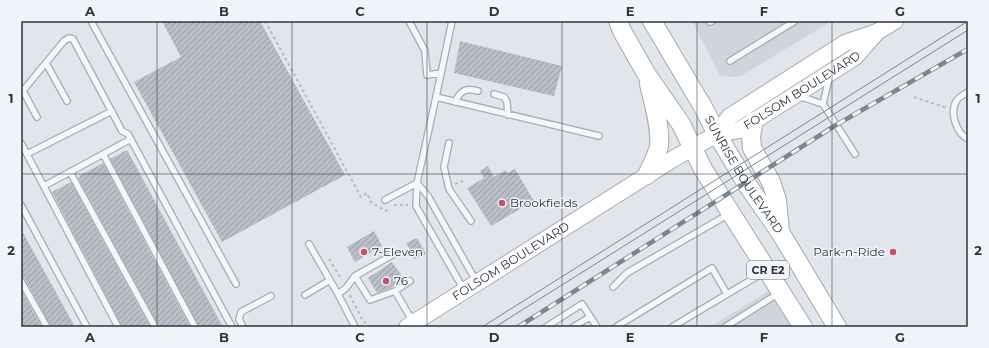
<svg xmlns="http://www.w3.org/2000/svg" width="989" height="348" font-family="Montserrat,sans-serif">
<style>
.built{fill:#d0d5db}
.building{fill:url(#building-hatch)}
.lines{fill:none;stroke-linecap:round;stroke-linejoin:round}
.lane-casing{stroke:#a7acb3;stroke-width:8}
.secondary-casing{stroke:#a7acb3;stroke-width:18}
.primary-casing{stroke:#a2aab4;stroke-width:20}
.path{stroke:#b8bcc1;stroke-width:2;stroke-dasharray:3 3;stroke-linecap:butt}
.lane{stroke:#f4f6f8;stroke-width:5.5}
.secondary{stroke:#fff;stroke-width:16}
.primary{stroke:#fff;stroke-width:18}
.tram{stroke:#7c8692;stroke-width:1}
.rail-casing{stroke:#7c8692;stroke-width:4.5}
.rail{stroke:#f1f4f7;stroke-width:3;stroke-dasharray:9;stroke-linecap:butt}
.grid{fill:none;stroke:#2b3440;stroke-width:1;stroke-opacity:0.55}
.poi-dot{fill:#c5506a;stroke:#f1f4f7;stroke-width:1.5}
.labels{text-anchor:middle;stroke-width:3;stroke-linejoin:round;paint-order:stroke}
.shield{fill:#f1f4f7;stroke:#666e77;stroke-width:1}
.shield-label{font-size:11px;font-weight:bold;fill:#2b3440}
.street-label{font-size:12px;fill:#2b3440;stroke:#f1f4f7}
.poi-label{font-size:12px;fill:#2b3440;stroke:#f1f4f7;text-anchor:start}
.neatline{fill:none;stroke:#2b3440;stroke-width:1.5}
.grid-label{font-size:13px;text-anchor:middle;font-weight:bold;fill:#2b3440}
</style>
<defs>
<pattern id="building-hatch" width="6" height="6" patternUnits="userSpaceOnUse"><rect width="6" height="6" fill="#b9bfc6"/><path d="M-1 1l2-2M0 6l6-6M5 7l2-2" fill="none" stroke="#979ca2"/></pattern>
</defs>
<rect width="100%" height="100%" fill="#e2e5e9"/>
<path class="built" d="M692,21h140l-93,56 -19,-1z
M770,290l22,37h-82z"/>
<path class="building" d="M162,21h98l85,154 -123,67 -88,-160 47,-25z
M460,41l102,25 -8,30 -100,-23z
M127,150l96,177h-24l-89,-168z
M103,163l87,164h-31l-81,-149h2l-1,-2z
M488,166l6,11 12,-7 1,3 8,-4 19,32 -43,25 -24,-38 17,-10 -4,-7z
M71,182l79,145h-28l-70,-135z
M21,229l54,98h-24l-26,-48 -4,-2z
M374,231l8,15 -27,16 -8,-15z
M417,238l9,16 -11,5 -9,-16z
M392,262l12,17 -14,9 -13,5 -9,-15z
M21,290l21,37h-21z"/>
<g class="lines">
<defs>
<path id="lane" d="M91,21l145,263
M409,21l16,30 2,24 14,-2
M452,21l-16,76 -19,86 -1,23 48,84
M710,22l2,-1
M730,61l65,-40
M46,63l21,38
M829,78l-6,26 32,50
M23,91l14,26
M968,92c-3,2 -9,5 -11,8 -8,12 -1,33 11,39
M21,93l43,-52 5,-3 4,1 49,92 6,3 104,193
M494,94l10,3 3,5 1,13
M436,97l163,39
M799,97c9,1 16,5 24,7
M455,102c6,-12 10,-14 23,-11
M21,143l97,184
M449,143l-5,24 5,22 22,32
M27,154l85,-43
M103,154l92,173
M70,172l85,155
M417,183l11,13 48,85
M44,186l87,-47
M385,200l32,-17
M21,205l66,122
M309,244l29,50 17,33
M355,276l15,24 25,-9
M21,281l26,46
M410,281l-15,10 18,31
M613,287l14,-14 102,-59
M338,294l8,-6 9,-12 39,-22
M305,295l25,-15
M243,327l-4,-8 2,-7 30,-16
M546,327l36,-23 15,23
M573,327l17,-10
M616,327l96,-59 15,26
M672,327l94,-56
M725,327l54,-34"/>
<g id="secondary">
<path d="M717,134l12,-17 116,-74 32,-11 18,-11"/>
<path id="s1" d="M407,327l266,-168 44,-25 22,-4 15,-9 101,-64 22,-25"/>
</g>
<g id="primary">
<path d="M618,21l4,10 25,44 34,49 22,45 100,158"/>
<path id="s2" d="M652,21l51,86 14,27 29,49 34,49 57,95"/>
<path d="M754,121l-3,15 1,12 19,34 6,18 3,31"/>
<path d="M647,175c4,-9 10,-19 12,-29 2,-19 -6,-44 -10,-62"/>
</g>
</defs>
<use href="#lane" class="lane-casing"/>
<use href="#secondary" class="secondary-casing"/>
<use href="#primary" class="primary-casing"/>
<path class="path" d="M265,21l96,176 6,-4 4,9 15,9 2,-4
M914,97l33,11
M455,184l8,-3
M394,205h14
M329,259l13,21
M350,295l13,26 6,4"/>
<use href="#lane" class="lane"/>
<use href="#secondary" class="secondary"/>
<use href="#primary" class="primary"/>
<path class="tram" d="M482,327l486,-306
M495,327l473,-297"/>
<defs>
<path id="rail" d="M518,327l318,-202 132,-76"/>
</defs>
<use href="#rail" class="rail-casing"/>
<use href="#rail" class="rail"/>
</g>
<path class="grid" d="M157,21v306M292,21v306M427,21v306M562,21v306M697,21v306M832,21v306M21,174h947"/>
<g class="poi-dot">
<circle cx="502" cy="203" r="4"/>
<circle cx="364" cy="252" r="4"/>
<circle cx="893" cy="252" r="4"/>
<circle cx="386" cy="281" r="4"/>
</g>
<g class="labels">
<rect class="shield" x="747" y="261" width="42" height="18" rx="3"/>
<g class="shield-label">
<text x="768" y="274">CR E2</text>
</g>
<g class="street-label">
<text dy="4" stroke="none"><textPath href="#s1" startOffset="462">FOLSOM BOULEVARD</textPath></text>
<text dy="4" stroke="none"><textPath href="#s2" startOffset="179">SUNRISE BOULEVARD</textPath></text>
<text dy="4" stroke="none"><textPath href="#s1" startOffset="123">FOLSOM BOULEVARD</textPath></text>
</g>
<g class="poi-label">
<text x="510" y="207">Brookfields</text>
<text x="372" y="256">7-Eleven</text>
<text x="885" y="256" text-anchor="end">Park-n-Ride</text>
<text x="394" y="285">76</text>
</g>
</g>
<rect width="989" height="348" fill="none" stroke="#f1f4f7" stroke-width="44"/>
<rect x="22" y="22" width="945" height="304" class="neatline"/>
<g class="grid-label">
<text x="90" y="16">A</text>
<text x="224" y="16">B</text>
<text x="360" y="16">C</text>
<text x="494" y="16">D</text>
<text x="630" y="16">E</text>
<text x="764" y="16">F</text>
<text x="900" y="16">G</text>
<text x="11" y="103">1</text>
<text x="978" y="103">1</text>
<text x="11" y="255">2</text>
<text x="978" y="255">2</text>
<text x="90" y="342">A</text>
<text x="224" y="342">B</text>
<text x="360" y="342">C</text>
<text x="494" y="342">D</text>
<text x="630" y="342">E</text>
<text x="764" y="342">F</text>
<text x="900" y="342">G</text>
</g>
</svg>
